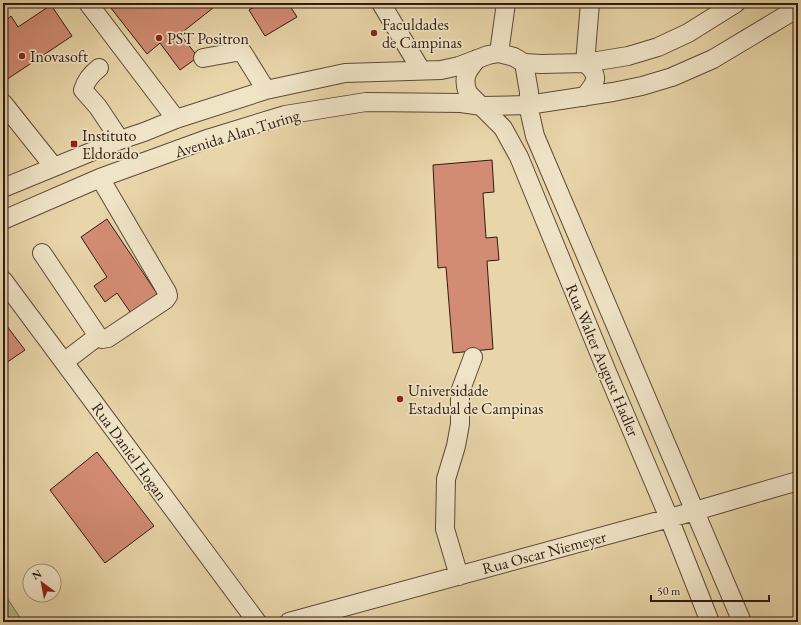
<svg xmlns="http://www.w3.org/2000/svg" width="801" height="625" font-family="'EB Garamond',serif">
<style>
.green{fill:#b5bd89;stroke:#726c4e}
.building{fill:#d38c74;stroke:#2f1a13}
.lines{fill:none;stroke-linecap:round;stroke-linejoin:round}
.minor-casing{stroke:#5d4938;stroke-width:20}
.minor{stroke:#f0e4c7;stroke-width:18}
.poi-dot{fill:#8f2418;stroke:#f0e4c7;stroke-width:1.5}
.labels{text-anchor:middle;stroke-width:3.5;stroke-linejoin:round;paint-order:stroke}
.poi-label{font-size:16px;fill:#2f1a13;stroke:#f0e4c7;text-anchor:start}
.street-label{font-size:16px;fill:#2f1a13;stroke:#f0e4c7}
</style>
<rect width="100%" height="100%" fill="#e8d5a9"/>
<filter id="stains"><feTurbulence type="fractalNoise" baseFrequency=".005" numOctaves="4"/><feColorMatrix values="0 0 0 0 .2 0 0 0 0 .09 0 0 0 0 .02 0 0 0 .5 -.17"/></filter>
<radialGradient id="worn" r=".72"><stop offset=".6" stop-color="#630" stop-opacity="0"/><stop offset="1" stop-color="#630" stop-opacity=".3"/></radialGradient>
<path class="green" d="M5,595l18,27h-20v-26z"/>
<path class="building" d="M107,3h110l1,1 -38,30 18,23 -18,13 -20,-27 -13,11z
M261,3h27l9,14 -32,19 -16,-26z
M51,5l21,31 -66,44 -3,-3v-54l8,-7 7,11z
M798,66v37l-3,-5 -1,-16z
M492,160l2,32 -11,1 3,45 11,-1 2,23 -12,1 6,88 -40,4 -7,-86 -8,1 -5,-103z
M107,219l55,82 -27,18 -18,-26 -12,9 -11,-16 13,-9 -26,-40z
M3,321l22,29 -22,15z
M97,452l57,74 -49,37 -55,-73z"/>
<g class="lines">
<defs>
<path id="minor" d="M88,3l88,116
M381,3l40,67
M499,53l7,-50
M203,58l33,-6 7,1 23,37
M477,59c-10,12 -15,19 -9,34l35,35 16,29 88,215 62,146 41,104
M524,63l5,29v6l-1,7 7,31 207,486
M99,68c-8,6 -13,12 -16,22l15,17 22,33
M584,97c12,-14 17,-21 1,-34l5,-60
M3,103l51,64
M3,188l117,-48 24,-8 32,-13 90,-29 79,-17 96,-3 18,-4 29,-11 11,-2 15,4 10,6 17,1 44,-1 43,-7 30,-9 30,-14 48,-30
M3,220l97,-42 110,-40 75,-23 81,-13 95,1 21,3 46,-1 85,-13 29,-6 30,-9 41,-18 85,-51
M42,253l56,83 4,3 6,-1 57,-38 3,-4 -1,-4 -67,-114
M3,280c84,114 169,228 254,342
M64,362l34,-26
M459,576l-14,-47 1,-50 10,-33 4,-22v-32l13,-35
M289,622l406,-111 103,-30"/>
</defs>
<use href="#minor" class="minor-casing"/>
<use href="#minor" class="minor"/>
</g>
<g class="poi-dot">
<circle cx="374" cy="33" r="4"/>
<circle cx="159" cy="38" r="4"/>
<circle cx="22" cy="56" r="4"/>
<rect x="70" y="140" width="8" height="8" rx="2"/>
<circle cx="400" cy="399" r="4"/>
</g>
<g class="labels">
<g class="poi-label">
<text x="382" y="30">Faculdades<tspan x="382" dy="18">de Campinas</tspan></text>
<text x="167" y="44">PST Positron</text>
<text x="30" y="62">Inovasoft</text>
<text x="82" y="141">Instituto<tspan x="82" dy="18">Eldorado</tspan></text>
<text x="408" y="396">Universidade<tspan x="408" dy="18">Estadual de Campinas</tspan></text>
</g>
<g class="street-label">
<text transform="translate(237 133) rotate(-17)" y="6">Avenida Alan Turing</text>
<text transform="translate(603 360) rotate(67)" y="6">Rua Walter August Hadler</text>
<text transform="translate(130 451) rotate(54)" y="6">Rua Daniel Hogan</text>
<text transform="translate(544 552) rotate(-15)" y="6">Rua Oscar Niemeyer</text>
</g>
</g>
<rect width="801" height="625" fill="none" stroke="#e8d5a9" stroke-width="16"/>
<rect x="4" y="4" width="793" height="617" fill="none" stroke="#2f1a13" stroke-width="2"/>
<rect x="8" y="8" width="785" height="609" fill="none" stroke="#2f1a13"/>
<g transform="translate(42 583) rotate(328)"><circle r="19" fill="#f0e4c7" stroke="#a3937f"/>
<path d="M0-3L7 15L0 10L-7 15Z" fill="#8f2418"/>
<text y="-6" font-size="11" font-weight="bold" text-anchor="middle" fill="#2f1a13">N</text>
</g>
<path d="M651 595v6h118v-6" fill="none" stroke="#2f1a13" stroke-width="2"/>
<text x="657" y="595" font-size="12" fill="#2f1a13" stroke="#f0e4c7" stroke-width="3" paint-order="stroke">50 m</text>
<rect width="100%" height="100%" filter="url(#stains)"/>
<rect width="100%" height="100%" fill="url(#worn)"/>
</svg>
